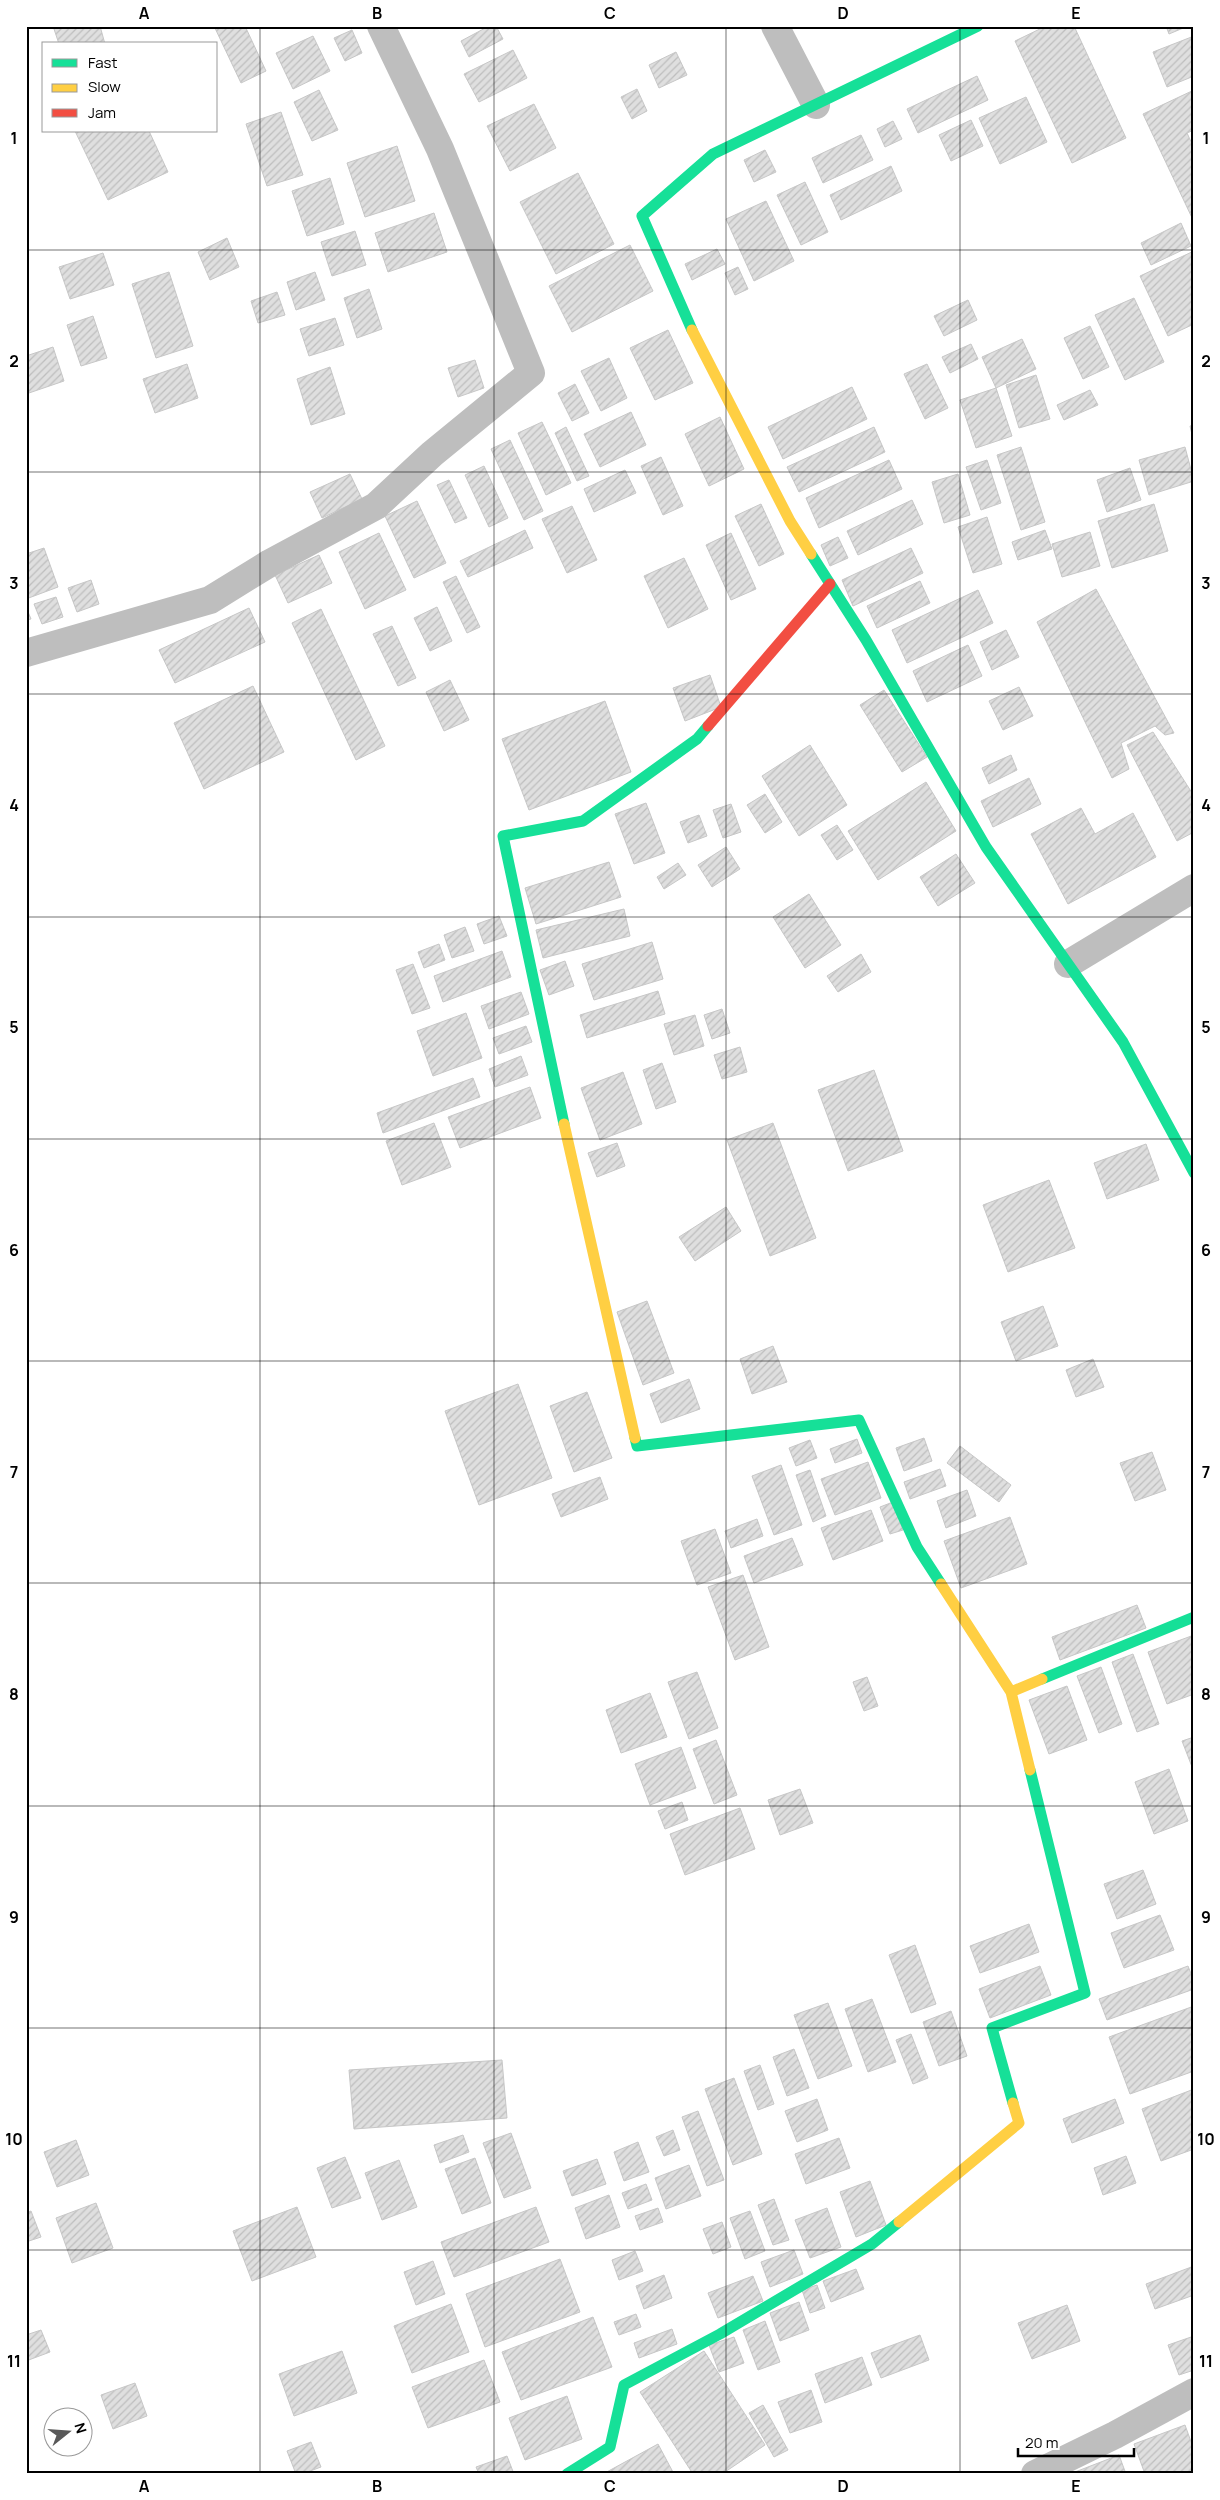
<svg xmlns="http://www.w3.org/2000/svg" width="1220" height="2500" font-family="Manrope,sans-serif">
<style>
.building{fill:url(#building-hatch);stroke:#c7c7c7}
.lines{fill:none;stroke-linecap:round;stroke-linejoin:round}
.street{stroke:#bebebe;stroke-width:28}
.fast{stroke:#16e098;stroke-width:11}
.slow{stroke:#ffcf43;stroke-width:11}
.jam{stroke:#f24e42;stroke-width:11}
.grid{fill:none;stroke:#000;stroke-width:1;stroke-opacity:0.55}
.neatline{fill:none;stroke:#000;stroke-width:2}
.grid-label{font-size:16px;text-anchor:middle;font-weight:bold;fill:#000}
</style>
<defs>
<pattern id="building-hatch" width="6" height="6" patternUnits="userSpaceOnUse" patternTransform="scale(1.25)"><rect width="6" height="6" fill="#dfdfdf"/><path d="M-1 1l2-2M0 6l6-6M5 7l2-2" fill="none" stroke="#bebebe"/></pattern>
</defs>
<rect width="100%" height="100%" fill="#fff"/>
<path class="building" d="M53,26h47l5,18h-46z
M214,26h31l21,45 -25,12z
M489,26h7l7,13 -34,18 -8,-16z
M1046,26h28l52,112 -54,25 -57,-122z
M1166,26h22l-19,8z
M352,30l10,23 -17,8 -11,-23z
M313,36l17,35 -37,18 -17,-36z
M1194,36v40l-27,11 -14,-35z
M513,50l14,28 -48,24 -15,-28z
M676,52l11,23 -28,13 -10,-23z
M977,76l11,24 -70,33 -11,-24z
M637,89l10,22 -15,8 -11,-22z
M319,90l19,40 -26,11 -18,-39z
M1194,90v40l-7,3 7,15v74l-51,-108z
M1026,97l21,45 -47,22 -21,-46z
M534,104l22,44 -46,23 -23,-45z
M281,112l22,63 -36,11 -21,-62z
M971,120l12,26 -32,15 -12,-26z
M893,121l9,18 -17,8 -8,-18z
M75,131h74l19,41 -60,28z
M861,135l12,25 -50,23 -11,-25z
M397,146l18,55 -50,16 -18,-54z
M765,150l11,22 -22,10 -10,-22z
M891,166l11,25 -61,29 -11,-25z
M578,173l36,71 -58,30 -36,-72z
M330,178l14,46 -37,12 -15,-45z
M805,182l23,50 -27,13 -24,-50z
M766,201l28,60 -40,20 -28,-62z
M434,213l13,39 -59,20 -13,-39z
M1181,223l10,23 -40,19 -10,-22z
M355,231l11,34 -34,11 -11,-34z
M227,238l12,29 -29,13 -12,-28z
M630,245l23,46 -81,41 -23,-46z
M717,249l8,15 -33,16 -7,-16z
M1194,251v73l-26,12 -28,-60z
M103,253l11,32 -44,14 -11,-32z
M738,267l10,22 -13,6 -10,-22z
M169,272l24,74 -37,12 -24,-74z
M315,272l10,28 -29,10 -9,-28z
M369,289l13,40 -25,9 -13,-40z
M277,292l8,23 -27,8 -7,-22z
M1134,298l30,64 -39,18 -30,-65z
M968,300l9,20 -33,16 -10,-20z
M93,316l14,42 -26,8 -14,-41z
M335,318l9,27 -35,11 -9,-27z
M1090,326l19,41 -26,12 -19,-41z
M668,330l25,53 -38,17 -25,-52z
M1022,339l14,30 -40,19 -14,-31z
M971,344l7,15 -28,14 -8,-16z
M53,347l11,34 -38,13v-38z
M609,358l18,40 -26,13 -20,-40z
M475,360l9,28 -26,9 -10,-29z
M187,364l11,34 -43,15 -12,-34z
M927,364l21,44 -23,11 -21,-45z
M330,367l15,47 -34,11 -14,-46z
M1036,375l14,44 -31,9 -13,-43z
M575,384l14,29 -17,8 -14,-28z
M852,387l15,32 -84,40 -15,-32z
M996,388l16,48 -36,12 -16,-48z
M1090,390l8,15 -34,15 -7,-15z
M631,412l15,33 -46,22 -16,-33z
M720,417l24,52 -35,17 -24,-52z
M542,422l29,61 -25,12 -28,-62z
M1194,425v18l-4,-17z
M566,427l23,49 -12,5 -22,-48z
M874,427l11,25 -86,40 -12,-25z
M510,440l33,71 -19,9 -33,-71z
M1021,447l24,75 -24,8 -24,-75z
M1185,447l9,34 -45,14 -10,-35z
M661,457l22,49 -20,9 -22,-49z
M889,460l13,29 -83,39 -13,-30z
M987,460l14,43 -20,7 -15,-43z
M484,466l24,52 -19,9 -24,-52z
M1130,468l11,32 -34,12 -10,-32z
M625,470l11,23 -42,19 -10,-23z
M350,474l12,25 -40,19 -12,-26z
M958,474l12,41 -26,8 -12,-41z
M449,480l18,38 -12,5 -18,-38z
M912,500l11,24 -65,31 -11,-24z
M417,501l29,62 -32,15 -29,-62z
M761,504l23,50 -25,12 -24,-50z
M1154,504l14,47 -56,17 -14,-47z
M572,506l25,54 -30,13 -25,-54z
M987,517l15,47 -29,9 -15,-46z
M525,530l8,18 -65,29 -8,-16z
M1045,530l7,19 -34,11 -6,-18z
M1090,532l10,34 -38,11 -10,-33z
M379,533l27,57 -41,19 -26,-57z
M731,533l25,56 -25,11 -25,-55z
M838,537l10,21 -18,8 -9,-21z
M44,548l14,39 -32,12v-45z
M911,548l12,25 -70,33 -11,-26z
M319,555l13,28 -44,20 -13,-28z
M684,558l24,51 -40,19 -24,-52z
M456,576l24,51 -13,6 -24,-51z
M91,580l8,24 -22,8 -9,-24z
M920,581l10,22 -53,25 -10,-22z
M1096,589l78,144 -9,2 -10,-9 -34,17 8,26 -17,9 -75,-156z
M978,590l15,33 -86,40 -15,-33z
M56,597l7,20 -21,7 -8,-20z
M26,607l5,12 -5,1z
M437,607l15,34 -22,10 -16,-33z
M249,608l16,34 -90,41 -16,-33z
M321,609l64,137 -29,14 -64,-137z
M392,626l24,52 -18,8 -25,-52z
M1006,630l13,27 -27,13 -12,-28z
M968,645l14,31 -55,26 -14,-31z
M710,675l11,32 -36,14 -12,-33z
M450,680l19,40 -25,11 -18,-39z
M253,686l31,66 -80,37 -30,-66z
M1019,687l14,29 -30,14 -14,-29z
M884,690l43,67 -25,15 -42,-67z
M605,701l26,71 -102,38 -27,-71z
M1153,732l41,64v36l-17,9 -50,-96z
M810,745l37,60 -48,31 -37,-60z
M1011,755l6,15 -28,14 -7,-16z
M1029,778l12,26 -48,23 -12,-26z
M926,782l30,49 -78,49 -30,-49z
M765,794l17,28 -17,11 -18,-28z
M646,803l19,50 -31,11 -19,-50z
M731,804l10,28 -18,6 -10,-28z
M1081,808l14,26 38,-21 23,44 -88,47 -37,-70z
M699,815l8,21 -19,7 -8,-21z
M837,825l16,25 -16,10 -16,-25z
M726,847l14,22 -28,18 -14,-22z
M956,854l19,29 -37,23 -18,-29z
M609,862l12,35 -85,27 -11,-36z
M678,863l8,12 -22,14 -7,-12z
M809,894l32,51 -36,23 -32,-51z
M624,909l6,27 -87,22 -7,-28z
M499,916l8,20 -23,8 -7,-20z
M465,927l9,24 -22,7 -8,-23z
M652,942l11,37 -69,21 -12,-36z
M439,944l6,16 -21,8 -6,-16z
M502,951l9,26 -68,25 -9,-26z
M861,954l10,18 -33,20 -11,-16z
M565,961l9,25 -25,9 -9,-25z
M413,964l17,44 -18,6 -16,-44z
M658,991l7,23 -78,24 -7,-23z
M521,992l8,22 -40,15 -8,-23z
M722,1009l8,24 -18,6 -8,-24z
M466,1013l16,45 -49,18 -16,-45z
M695,1015l9,31 -30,9 -10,-31z
M526,1026l6,16 -33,12 -6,-16z
M740,1047l7,25 -25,7 -8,-24z
M521,1056l7,19 -33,12 -6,-18z
M662,1063l14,39 -20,7 -13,-39z
M874,1070l29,81 -55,20 -30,-81z
M623,1072l19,52 -42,16 -19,-52z
M473,1078l7,19 -97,36 -6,-20z
M530,1087l11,31 -81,30 -12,-31z
M434,1123l17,44 -49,18 -16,-44z
M773,1123l43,115 -46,18 -43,-116z
M617,1143l8,23 -28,11 -9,-24z
M1146,1144l13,36 -52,19 -13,-36z
M1049,1180l26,68 -67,24 -25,-67z
M726,1207l15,24 -46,30 -16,-24z
M647,1301l27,72 -31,12 -26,-73z
M1043,1306l15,40 -42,15 -15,-39z
M773,1346l14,36 -35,12 -12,-35z
M1093,1359l11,28 -28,10 -10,-27z
M689,1379l11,30 -39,14 -11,-29z
M518,1384l34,94 -73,27 -34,-94z
M587,1392l25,66 -38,14 -24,-66z
M924,1438l8,23 -28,10 -8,-23z
M857,1439l5,14 -27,10 -5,-14z
M810,1440l7,18 -21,8 -7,-18z
M960,1446l51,39 -12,17 -52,-39z
M1152,1452l14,38 -31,11 -15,-38z
M868,1462l13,36 -46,17 -14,-36z
M781,1465l21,60 -28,10 -22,-59z
M940,1469l6,17 -36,13 -6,-17z
M810,1470l16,46 -13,6 -17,-47z
M600,1477l8,22 -47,18 -9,-23z
M967,1490l9,26 -30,12 -9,-27z
M893,1502l10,28 -13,4 -10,-27z
M871,1510l12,31 -50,19 -12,-32z
M1010,1517l17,47 -66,24 -17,-47z
M757,1519l6,17 -32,12 -6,-17z
M715,1529l16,44 -34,12 -16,-44z
M792,1538l11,27 -49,18 -10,-27z
M743,1575l26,72 -34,13 -27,-73z
M1137,1605l9,23 -86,32 -8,-23z
M1194,1635v59l-27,10 -19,-52z
M1133,1654l26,70 -22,8 -25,-70z
M1101,1667l21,57 -23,9 -22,-57z
M697,1672l21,56 -29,11 -21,-57z
M867,1677l11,29 -14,5 -11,-29z
M1067,1686l20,54 -38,14 -20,-54z
M650,1693l17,44 -46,16 -15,-43z
M1194,1737v35l-12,-31z
M716,1740l21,55 -23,9 -21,-55z
M681,1747l15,41 -46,17 -15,-41z
M1169,1769l19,52 -34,13 -19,-52z
M800,1789l13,34 -33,12 -12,-35z
M682,1802l6,18 -23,9 -7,-18z
M740,1808l15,41 -70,26 -15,-41z
M1143,1870l13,34 -39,15 -13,-35z
M1160,1915l14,35 -50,18 -13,-35z
M1029,1924l10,28 -59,21 -10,-27z
M915,1945l21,59 -25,9 -22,-58z
M1040,1966l11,29 -61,23 -11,-29z
M1188,1966l6,15v8l-87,31 -8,-21z
M872,1999l24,63 -28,10 -23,-63z
M828,2003l24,63 -34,13 -24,-64z
M1194,2006v65l-64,23 -21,-57z
M951,2011l16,45 -28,10 -16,-44z
M911,2034l17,44 -15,6 -17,-44z
M794,2049l15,39 -22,8 -14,-39z
M502,2060l5,58 -153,11 -5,-59z
M760,2065l14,39 -16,6 -14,-39z
M734,2078l28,76 -29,11 -28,-76z
M1194,2089v60l-33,12 -19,-52z
M817,2099l11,31 -31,12 -12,-31z
M1115,2099l9,24 -52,20 -9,-24z
M698,2111l26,69 -17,6 -25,-69z
M673,2130l7,20 -16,6 -8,-19z
M511,2133l20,55 -27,10 -21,-55z
M463,2135l6,17 -29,11 -6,-18z
M839,2138l11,30 -44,16 -11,-30z
M76,2140l13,35 -32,12 -13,-35z
M638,2142l11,30 -25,9 -10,-29z
M1126,2156l10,27 -33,12 -9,-27z
M345,2157l16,41 -29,10 -15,-40z
M475,2158l16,45 -29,11 -17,-45z
M597,2159l9,25 -34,12 -9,-25z
M399,2160l18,47 -35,13 -17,-47z
M689,2165l12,31 -35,13 -11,-31z
M870,2181l16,44 -30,12 -16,-45z
M646,2184l6,16 -24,9 -6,-16z
M609,2195l11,32 -34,12 -11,-31z
M774,2199l15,41 -16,5 -15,-40z
M96,2203l17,45 -41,15 -16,-45z
M297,2207l19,50 -64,24 -19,-50z
M536,2207l13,35 -95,35 -13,-35z
M658,2208l5,14 -23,8 -5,-14z
M827,2208l14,39 -31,11 -15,-38z
M31,2211l10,26 -15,5v-29z
M750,2211l15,40 -20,8 -15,-41z
M722,2222l9,25 -18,7 -10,-25z
M794,2250l9,24 -33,13 -9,-25z
M635,2251l8,20 -24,9 -7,-20z
M560,2259l20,53 -95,35 -19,-53z
M433,2261l12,33 -29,11 -12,-33z
M1194,2266v29l-39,14 -9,-25z
M856,2269l8,20 -33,13 -8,-21z
M664,2275l8,23 -28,11 -8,-23z
M753,2276l10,25 -45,17 -10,-25z
M817,2285l8,23 -15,5 -8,-23z
M799,2302l10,28 -29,11 -10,-28z
M451,2304l18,48 -57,21 -18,-47z
M1067,2305l13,36 -48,18 -14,-36z
M636,2314l5,13 -22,8 -5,-13z
M593,2317l19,50 -91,33 -19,-48z
M765,2321l15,41 -22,8 -15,-40z
M672,2329l5,15 -38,14 -5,-15z
M41,2330l9,22 -24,9v-26z
M920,2335l9,25 -48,18 -10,-25z
M1194,2336v34l-15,5 -11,-30z
M734,2337l10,26 -25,9 -10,-27z
M342,2351l15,42 -63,23 -15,-42z
M704,2351l61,94 -43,29h-29l-53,-82z
M862,2357l10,28 -47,18 -10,-29z
M484,2360l16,42 -72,26 -16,-41z
M135,2383l12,33 -34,13 -12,-34z
M811,2390l11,32 -32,11 -12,-31z
M567,2396l15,43 -57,21 -16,-42z
M763,2405l25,45 -14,7 -25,-44z
M1185,2425l9,25v24h-49l-11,-30z
M311,2442l10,25 -19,7h-6l-9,-23z
M658,2444l16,30h-71z
M1119,2455l7,19h-50l-1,-2z
M507,2456l7,18h-35l-3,-7z"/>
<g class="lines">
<path class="street" d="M775,26l41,79
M26,653l184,-53 60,-37 106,-57 56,-52 99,-81 -91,-224 -59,-123
M1068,964l126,-76
M1035,2474l80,-39 79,-43"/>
<path class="fast" d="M692,330l-50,-114 71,-62 265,-128
M811,554l55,86 120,207 137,195 71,131
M564,1124l-61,-288 80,-15 114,-82 11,-13
M635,1438l2,8 222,-26 58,127 24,37
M1042,1679l152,-62
M1013,2103l-21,-75 93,-35 -55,-223
M567,2474l43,-27 14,-62 96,-51 152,-90 27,-22"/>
<path class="slow" d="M692,330l98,191 21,33
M564,1124l71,314
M941,1584l70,108 31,-13
M1011,1692l19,78
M899,2222l120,-99 -6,-20"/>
<path class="jam" d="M708,726l122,-142"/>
</g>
<path class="grid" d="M260,26v2448M494,26v2448M726,26v2448M960,26v2448M26,250h1168M26,472h1168M26,694h1168M26,917h1168M26,1139h1168M26,1361h1168M26,1583h1168M26,1806h1168M26,2028h1168M26,2250h1168"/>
<rect width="1220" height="2500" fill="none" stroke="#ffffff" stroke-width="55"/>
<rect x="42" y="42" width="175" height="90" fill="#ffffff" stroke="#999999"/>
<rect x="52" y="59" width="25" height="8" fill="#16e098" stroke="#999999"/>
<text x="88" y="68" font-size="15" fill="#000000">Fast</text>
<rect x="52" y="84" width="25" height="8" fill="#ffcf43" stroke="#999999"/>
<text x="88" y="92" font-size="15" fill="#000000">Slow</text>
<rect x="52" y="109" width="25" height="8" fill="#f24e42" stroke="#999999"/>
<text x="88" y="118" font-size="15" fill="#000000">Jam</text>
<g transform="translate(68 2432) rotate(73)"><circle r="24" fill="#ffffff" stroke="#999999"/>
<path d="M0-4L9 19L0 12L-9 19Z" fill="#595959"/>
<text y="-8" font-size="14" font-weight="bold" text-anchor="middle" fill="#000000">N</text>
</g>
<path d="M1018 2448v8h116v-8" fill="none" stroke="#000000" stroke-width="2.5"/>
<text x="1025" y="2448" font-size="15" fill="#000000" stroke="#ffffff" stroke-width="4" paint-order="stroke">20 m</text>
<rect x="28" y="28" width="1164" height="2444" class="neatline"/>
<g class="grid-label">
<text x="144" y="19">A</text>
<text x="377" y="19">B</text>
<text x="610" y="19">C</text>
<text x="843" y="19">D</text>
<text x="1076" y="19">E</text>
<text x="14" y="144">1</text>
<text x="1206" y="144">1</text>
<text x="14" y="367">2</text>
<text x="1206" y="367">2</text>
<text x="14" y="589">3</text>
<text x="1206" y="589">3</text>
<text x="14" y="811">4</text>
<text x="1206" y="811">4</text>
<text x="14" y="1033">5</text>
<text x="1206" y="1033">5</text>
<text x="14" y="1256">6</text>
<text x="1206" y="1256">6</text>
<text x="14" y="1478">7</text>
<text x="1206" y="1478">7</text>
<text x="14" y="1700">8</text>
<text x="1206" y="1700">8</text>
<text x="14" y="1923">9</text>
<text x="1206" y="1923">9</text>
<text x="14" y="2145">10</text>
<text x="1206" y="2145">10</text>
<text x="14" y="2367">11</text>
<text x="1206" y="2367">11</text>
<text x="144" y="2492">A</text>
<text x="377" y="2492">B</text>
<text x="610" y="2492">C</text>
<text x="843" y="2492">D</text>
<text x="1076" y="2492">E</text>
</g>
</svg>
